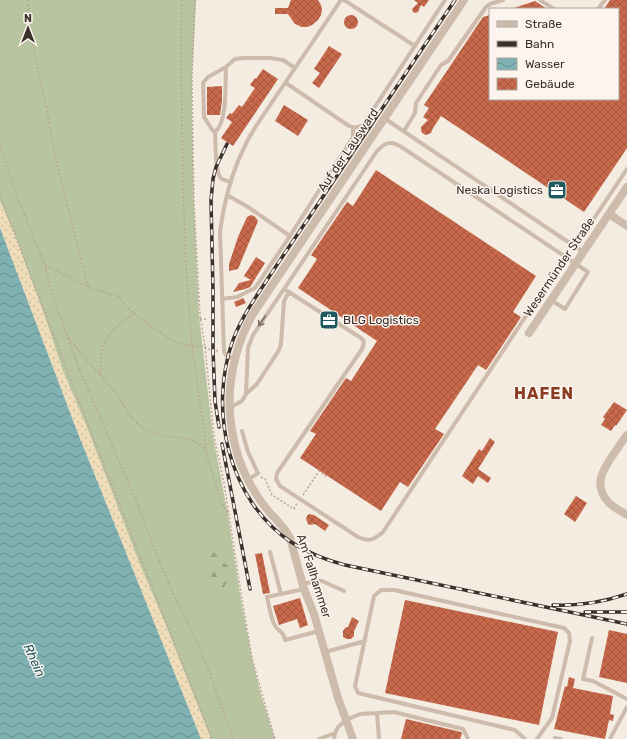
<svg xmlns="http://www.w3.org/2000/svg" width="627" height="739" font-family="Rubik,sans-serif">
<style>
.grass{fill:#b8c4a0}
.forest{fill:url(#forest-firs)}
.sand{fill:url(#sand-dots)}
.water{fill:url(#water-waves)}
.building{fill:url(#building-cross-hatch)}
.lines{fill:none;stroke-linecap:round;stroke-linejoin:round}
.path{stroke:#b9a596;stroke-width:1.5;stroke-dasharray:2 2;stroke-linecap:butt}
.lane{stroke:#cdbbac;stroke-width:4}
.street{stroke:#cdbbac;stroke-width:8}
.rail-casing{stroke:#3b302b;stroke-width:3.5}
.rail{stroke:#fbf5ee;stroke-width:2;stroke-dasharray:6;stroke-linecap:butt}
.oneway{stroke:#7d6f65}
.labels{text-anchor:middle;stroke-width:3;stroke-linejoin:round;paint-order:stroke}
.street-label{font-size:12px;fill:#3b302b;stroke:#fbf5ee}
.poi-label{font-size:12px;fill:#3b302b;stroke:#fbf5ee;text-anchor:end}
.water-label{font-size:13px;font-style:italic;fill:#1f5a5e;stroke:#fbf5ee}
.district-label{font-size:16px;font-weight:bold;letter-spacing:1px;fill:#8c3b22;stroke:#fbf5ee}
</style>
<defs>
<pattern id="forest-firs" width="22" height="20" patternUnits="userSpaceOnUse"><rect width="22" height="20" fill="#b8c4a0"/><path d="M5 1l3.5 6h-7zM16 11l3.5 6h-7z" fill="#97a083"/></pattern>
<pattern id="sand-dots" width="8" height="8" patternUnits="userSpaceOnUse"><rect width="8" height="8" fill="#efdcb8"/><path d="M2 2h.1M6 6h.1" fill="none" stroke="#cebd9e" stroke-width="1.8" stroke-linecap="round"/></pattern>
<pattern id="water-waves" width="16" height="10" patternUnits="userSpaceOnUse"><rect width="16" height="10" fill="#7fb0b2"/><path d="M0 5q4-4 8 0t8 0" fill="none" stroke="#699091"/></pattern>
<pattern id="building-cross-hatch" width="8" height="8" patternUnits="userSpaceOnUse"><rect width="8" height="8" fill="#c8694b"/><path d="M0 0l8 8M0 8l8-8" fill="none" stroke="#a4573f"/></pattern>
</defs>
<rect width="100%" height="100%" fill="#f4ebe1"/>
<path class="grass" d="M0,0h196l-4,76v37l2,91 5,111 14,121 15,79 12,79 12,64 9,37 14,44h-64l-45,-113 -26,-61 -53,-137 -25,-59 -16,-49 -29,-79 -17,-40z"/>
<path class="forest" d="M211,553h9l5,11 8,2 1,6 -12,18 -4,1 -4,-4 -7,-26z"/>
<path class="sand" d="M0,201l17,40 29,79 16,49 25,59 53,137 26,61 45,113h-10l-124,-308 -77,-203z"/>
<path class="water" d="M0,228l77,203 124,308h-201z"/>
<path class="building" d="M291,0h27l3,5 1,5 -1,5 -3,5 -6,5 -5,2h-5l-7,-3 -7,-10h-13v-6h13z
M414,0h15l-5,7 -3,-2 -3,7 -3,1 -2,-1 -1,-3 6,-6z
M610,0h17v148l-43,64 -143,-96 -8,12 -2,5 -5,2 -4,-2 -1,-4v-2l7,-7 -5,-3 6,-9 -5,-3 59,-88 7,-2v84h128v-90h-14z
M535,1l12,8h-33v-1z
M344 22a7 7 0 1 1 14 0a7 7 0 1 1-14 0Z
M329,46l13,8 -23,34 -7,-5 8,-10 -6,-4z
M263,69l15,10 -45,67 -12,-8 11,-16 -6,-4 4,-5 2,1 7,-9 3,2 13,-19 -5,-3 5,-7 1,1z
M222,86v15l-2,14h-13v-28z
M284,105l24,15 -10,16 -23,-15z
M376,170l160,106 -23,36 8,5 -35,53 -8,-5 -43,64 9,5 -36,53 -8,-5 -19,29 -81,-53 16,-24 -6,-3 36,-53 5,3 26,-40 -79,-53 19,-29 -6,-4 36,-53 6,4z
M251,215l3,1 2,2 2,3 -20,48 -9,2v-7l9,-27 9,-20z
M256,257l9,6 -15,24 -5,2 -12,3 6,-9 12,-3 -7,-4z
M243,298l3,5 -10,4 -2,-5z
M614,402l13,8 -11,16 -1,-1 -4,6 -10,-6 4,-6 -2,-2z
M490,438l5,4 -17,27 13,9 -3,5 -10,-7 -5,8 -11,-8 17,-27 3,2z
M576,496l11,7 -12,19 -11,-8z
M309,514l5,1 15,10 -4,6 -10,-7 -5,1 -2,-1 -2,-5 1,-3z
M262,553l8,40 -7,1 -8,-40z
M300,598l8,27 -8,3 -3,-9 -18,6 -6,-19z
M405,600l153,32 -19,93 -154,-32z
M352,617l7,4 -5,10v5l-3,3h-4l-4,-2v-6l2,-3 3,-1z
M609,630l18,4v49l-28,-6z
M569,677l6,2 -2,9 40,8 -3,18 4,1 -1,6 -4,-1 -4,19 -51,-10 11,-43 2,1z
M406,719l55,13 1,2 -2,5h-59z"/>
<g class="lines">
<path class="path" d="M28,0l2,32 16,74 11,58 31,123
M182,0l-1,47 2,138 3,81 6,79 13,93v11l15,50 8,14
M195,0l-3,76 1,75 1,53 6,111 5,32 9,89 10,47 17,110 11,65 16,57 7,24
M0,146l18,53 27,66 6,25 9,26 19,52 59,137 11,31 24,57 24,49 15,37 21,60
M0,196l80,208 132,335
M45,265l43,22 32,10 5,9 23,18 25,17 11,4 21,2 5,3 9,1
M200,319h6
M69,338c14,20 31,35 46,54 11,14 15,30 33,39 19,9 42,2 57,18
M100,375l2,-27 5,-10 5,-7 22,-18
M261,477l4,2 7,16 22,14 3,-6
M303,495l16,-24 8,6"/>
<path class="lane" d="M344,0l71,46
M540,0l14,9
M598,9l7,-9
M286,83l63,43c5,2 9,2 14,-1l82,-125
M384,118l199,134
M404,131l11,-18 1,-10 25,-38 7,-4 38,-54 4,-3 13,-4
M215,132c13,-11 10,-49 11,-65
M231,182c-3,-1 -7,-2 -9,-3 -8,-5 -6,-38 -7,-47l-2,-1 -9,-14 -1,-34 5,-6 18,-10 9,-8 8,-1h27l13,2 12,8
M227,195l21,12 42,29
M575,247l52,-78
M284,289l77,49c4,3 3,6 1,11l-85,124 -1,6 4,7 78,51c11,5 16,3 25,-5l182,-275
M222,299l15,-2 18,-9 35,-52 63,-99v-10
M235,359l-7,-2 -4,-5 -4,-120c4,-29 11,-58 24,-84 3,-8 8,-15 12,-22l85,-126
M246,394l2,-46 5,-13 124,-184c9,-10 15,-10 26,-3l185,124 -23,37 -14,-9
M231,407l11,-6 4,-7 11,-10 22,-34 2,-6 3,-43 5,-9
M242,431l6,21 10,21 -10,7
M270,552l11,42
M303,584l13,-3h6l22,10
M304,589l-37,8c2,8 4,24 9,30 4,6 7,3 9,13l34,-9
M592,638l-9,41 10,2 34,18
M325,652l40,-11
M377,713l2,26
M555,738l6,1
M319,739l16,-6
M334,739l1,-6 3,-6 8,-7 14,-6 34,-2 69,17 5,10
M525,739l-10,-9 -157,-37 -3,-7 19,-90 7,-6h13l170,38 5,5 1,8 -18,77 -15,21
M610,739l17,-32"/>
<path class="street" d="M609,214l18,12
M529,333l98,-146
M627,435c-5,6 -9,13 -14,20 -11,16 -20,31 -4,48 5,5 12,8 18,12
M353,739l-15,-41 -24,-84 -10,-25 -14,-51c-5,-10 -12,-17 -19,-24 -7,-8 -13,-16 -18,-25 -23,-38 -29,-87 -18,-130 4,-16 10,-31 18,-45l211,-314"/>
<defs>
<path id="rail" d="M455,0c-49,72 -97,144 -145,216 -15,22 -30,44 -45,67 -12,18 -24,36 -32,57 -25,69 -5,160 58,202 17,11 35,18 54,23l282,59
M219,427l-4,-26 -2,-51v-59l-2,-91 2,-21 3,-12 11,-23
M222,444l28,145
M553,605c25,1 51,-3 74,-11
M585,612h42"/>
</defs>
<use href="#rail" class="rail-casing"/>
<use href="#rail" class="rail"/>
</g>
<defs><path id="oneway-shaft" d="M-6 0H5M1.5-3L5.5 0L1.5 3" fill="none" stroke-width="1.6" stroke-linecap="round" stroke-linejoin="round"/></defs>
<use class="oneway" href="#oneway-shaft" transform="translate(262 321) rotate(124)"/>
<defs>
<symbol id="office-square" viewBox="-11 -11 22 22"><rect x="-9" y="-9" width="18" height="18" rx="4" fill="#1f5a5e" stroke="#fbf5ee"/><path d="M-6-3h4V-5.5h4V-3h4V5H-6ZM-1-4.5V-3h2v-1.5ZM-6 0V1H6V0Z" fill="#fff"/></symbol>
</defs>
<g fill-rule="evenodd">
<use href="#office-square" x="546" y="179" width="22" height="22"/>
<use href="#office-square" x="318" y="309" width="22" height="22"/>
</g>
<g class="labels">
<g class="street-label">
<text transform="translate(348 150) rotate(-56)" y="4">Auf der Lausward</text>
<text transform="translate(559 267) rotate(-56)" y="4">Wesermünder Straße</text>
<text transform="translate(314 576) rotate(72)" y="4">Am Fallhammer</text>
</g>
<g class="poi-label">
<text x="543" y="194">Neska Logistics</text>
<text x="343" y="324" text-anchor="start">BLG Logistics</text>
</g>
<g class="water-label">
<text transform="translate(35 660) rotate(66)" y="5">Rhein</text>
</g>
<g class="district-label">
<text x="544" y="399">HAFEN</text>
</g>
</g>
<rect x="489" y="8" width="130" height="92" fill="#fbf5ee" stroke="#aea6a0"/>
<rect x="497" y="21" width="20" height="6" fill="#cdbbac" stroke="#aea6a0"/>
<text x="525" y="28" font-size="12" fill="#3b302b">Straße</text>
<rect x="497" y="41" width="20" height="6" fill="#3b302b" stroke="#aea6a0"/>
<text x="525" y="48" font-size="12" fill="#3b302b">Bahn</text>
<rect x="497" y="58" width="20" height="12" fill="url(#water-waves)" stroke="#aea6a0"/>
<text x="525" y="68" font-size="12" fill="#3b302b">Wasser</text>
<rect x="497" y="78" width="20" height="12" fill="url(#building-cross-hatch)" stroke="#aea6a0"/>
<text x="525" y="88" font-size="12" fill="#3b302b">Gebäude</text>
<g transform="translate(28 28)" stroke="#fbf5ee" stroke-width="3" paint-order="stroke">
<path d="M0-3L7 15L0 10L-7 15Z" fill="#3b302b"/>
<text y="-6" font-size="11" font-weight="bold" text-anchor="middle" fill="#3b302b">N</text>
</g>
</svg>
